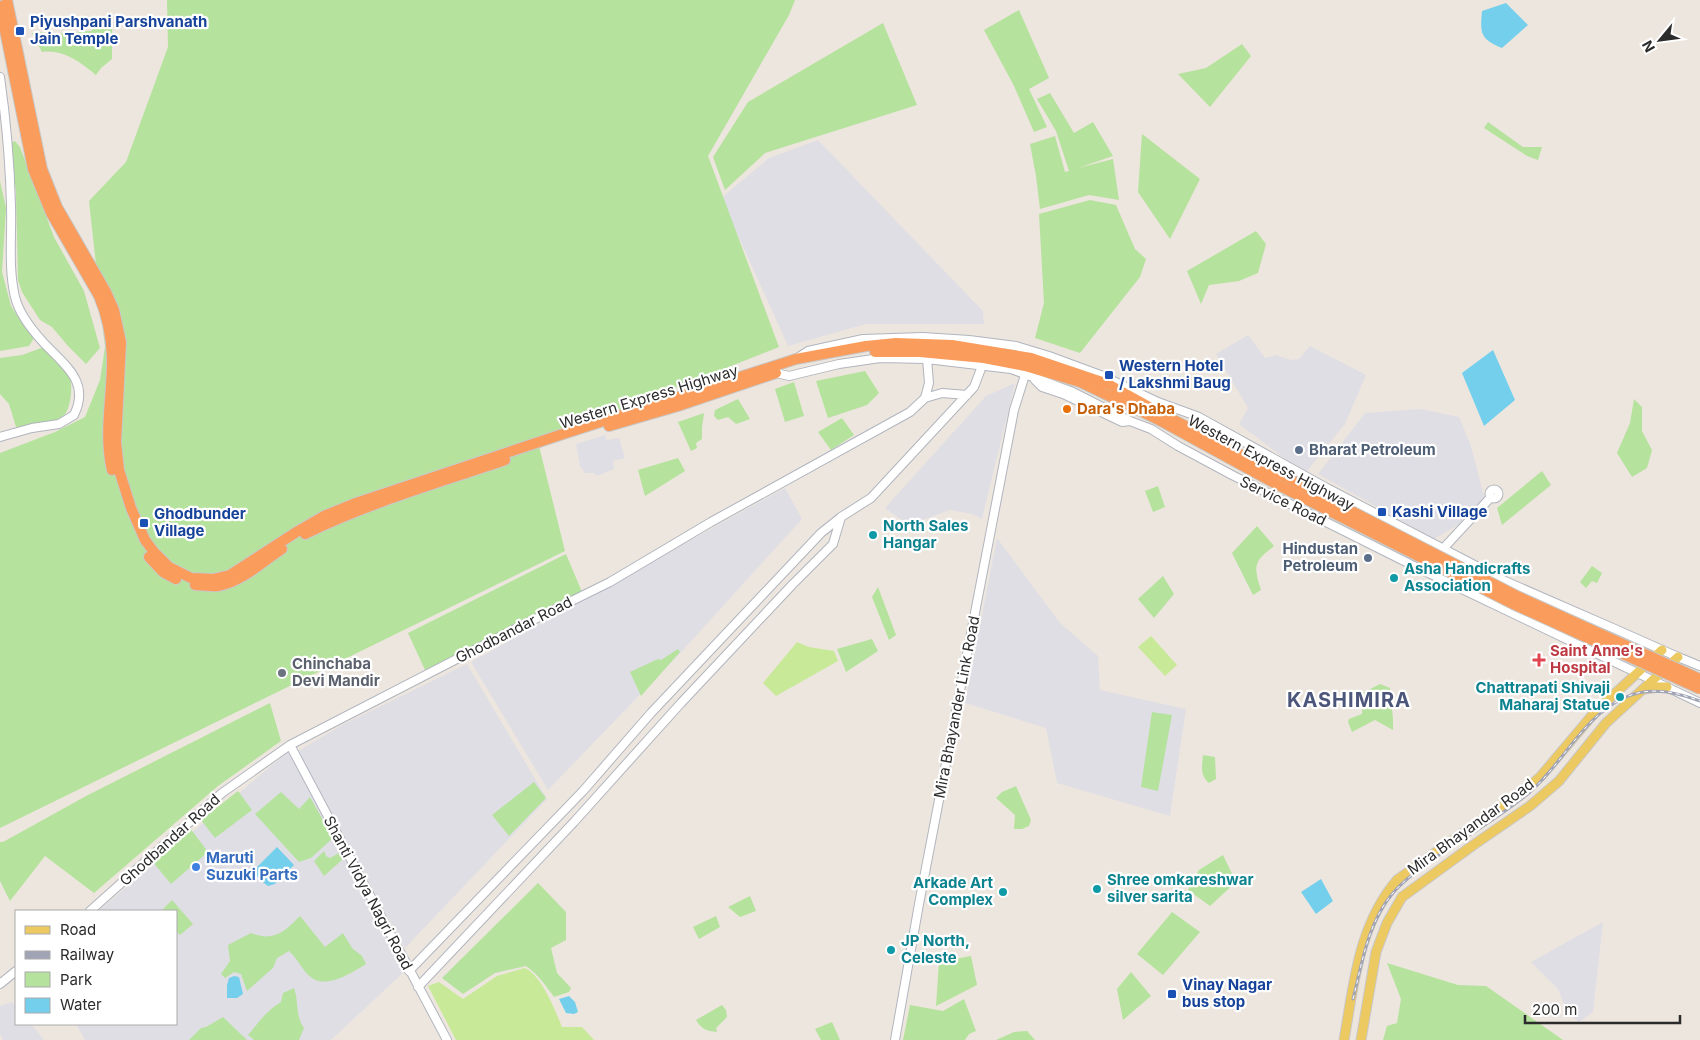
<svg xmlns="http://www.w3.org/2000/svg" width="1700" height="1040" font-family="Inter,sans-serif">
<style>
.industrial{fill:#e0dee5}
.green{fill:#b5e29c}
.pitch{fill:#c8e998}
.water{fill:#74cfec}
.lines{fill:none;stroke-linecap:round;stroke-linejoin:round}
.secondary-casing{stroke:#b1b5be;stroke-width:10}
.primary-casing{stroke:#c8c8c8;stroke-width:11}
.highway-casing{stroke:#c8c8c8;stroke-width:12}
.secondary{stroke:#fff;stroke-width:8}
.primary{stroke:#edc962;stroke-width:9}
.highway{stroke:#fa9c5b;stroke-width:10}
.rail-casing{stroke:#a1a4b5;stroke-width:3}
.rail{stroke:#fff;stroke-width:1;stroke-dasharray:4;stroke-linecap:butt}
.highway-bridge-casing{stroke:#c8c8c8;stroke-width:12;stroke-linecap:butt}
.highway-bridge{stroke:#fa9c5b;stroke-width:10}
.transit-dot{fill:#1a4fb4;stroke:#fff;stroke-width:2}
.food-dot{fill:#e8710a;stroke:#fff;stroke-width:2}
.service-dot{fill:#5c6f8a;stroke:#fff;stroke-width:2}
.culture-dot{fill:#0f9aa8;stroke:#fff;stroke-width:2}
.health-dot{fill:#e0444e;stroke:#fff;stroke-width:2}
.worship-dot{fill:#6b7280;stroke:#fff;stroke-width:2}
.shop-dot{fill:#3f7fe0;stroke:#fff;stroke-width:2}
.labels{text-anchor:middle;stroke-width:4.5;stroke-linejoin:round;paint-order:stroke}
.transit-label{font-size:15px;font-weight:bold;fill:#164399;stroke:#fff;text-anchor:start}
.street-label{font-size:15px;fill:#2b2b2b;stroke:#fff}
.food-label{font-size:15px;font-weight:bold;fill:#c56008;stroke:#fff;text-anchor:start}
.service-label{font-size:15px;font-weight:bold;fill:#4e5e75;stroke:#fff;text-anchor:start}
.culture-label{font-size:15px;font-weight:bold;fill:#0d838f;stroke:#fff;text-anchor:start}
.health-label{font-size:15px;font-weight:bold;fill:#be3a42;stroke:#fff;text-anchor:start}
.worship-label{font-size:15px;font-weight:bold;fill:#5b616d;stroke:#fff;text-anchor:start}
.shop-label{font-size:15px;font-weight:bold;fill:#366cbe;stroke:#fff;text-anchor:start}
.district-label{font-size:20px;font-weight:bold;letter-spacing:1px;fill:#4c567b;stroke:#fff}
</style>
<rect width="100%" height="100%" fill="#ede6de"/>
<path class="industrial" d="M818,140l165,171 1,13h-118l-78,22 -67,-148 48,-40z
M1248,335l17,23 11,-3 15,5 8,-1 11,-13 56,29 -21,49 -38,47 -16,-8 -52,-39 9,-16 -32,-54z
M1015,383l-33,136 -10,-5 -22,-4 -42,15 -23,-17 101,-112z
M1421,409l38,8 12,29 16,62 -53,31 -116,-65 47,-61z
M605,435l2,5 12,-2 6,20 -12,3 1,8 -17,7 -3,-3h-9l-5,-7 -4,-22z
M785,488l17,31 -118,130 -136,141 -77,-128z
M997,538l63,85 38,33 2,34 86,19 -16,107 -113,-33 -11,-55 -81,-25z
M467,664l80,135 -142,149 -107,-197 46,-27z
M289,751l108,203 8,17 -74,69h-246l-9,-16h100v-113h-78z
M1603,922l-10,90 -14,10 -12,-10 -9,-23 -27,-27z
M12,1002l4,5v17h15l13,16h-41l-3,-6v-28z"/>
<path class="green" d="M167,0h628l-6,15 -81,141 71,191 -241,95 27,109 -565,277v-375l55,-21 30,-15 15,-37 5,-33 -16,-146 37,-39 42,-115z
M1019,10l30,68 -20,11 18,38 -13,5 -20,-46 -30,-56z
M883,23l34,82 -152,48 -40,37 -12,-33 35,-55z
M95,25h6l11,4v30l-11,9 -5,7c-16,-13 -33,-26 -54,-23l-10,-19c13,-2 26,2 38,0 8,0 14,-2 21,-2z
M1242,44l9,12 -41,51 -32,-33 28,-6z
M1050,93l24,40 19,-11 20,34 -35,12 35,-9 6,41 -30,-5 -49,14 -4,-33 -6,-32 25,-8 10,36 4,-1 -13,-40 -19,-32z
M1488,122l35,25h19l-4,13 -11,-4 -43,-28z
M1142,134l58,45 -30,60 -32,-47z
M15,141l5,6 34,90 30,54 16,57 -14,16 -18,-18 -16,-19 -12,-7 -18,-28 -4,-12 -2,-87 -5,-50z
M0,181l6,27 -4,64 9,34 15,23 8,9 -5,8 -29,5z
M1090,200l26,5 19,44 11,10 -6,18 -60,76 -45,-15 9,-35 -5,-89z
M1256,231l10,13 -8,29 -19,8 -30,4 -8,19 -14,-33z
M44,347c6,6 22,19 25,26 4,10 3,37 -7,44 -9,7 -34,8 -46,10l-7,-23 -9,-10v-36l22,-3z
M865,371l14,22 -12,12 -39,13 -12,-37z
M794,382l10,34 -19,6 -10,-33z
M738,399l12,20 -14,5 -8,-7 -10,3 -4,-4 1,-6z
M1634,399l8,8v24l10,19 -5,18 -15,9 -15,-24 13,-30z
M704,413l-2,15v11l-6,4 1,5 -6,3 -13,-29z
M842,418l12,17 -23,15 -13,-18z
M678,458l7,13 -40,25 -7,-26z
M1542,471l9,14 -49,40 -5,-17z
M1158,486l7,21 -12,5 -8,-21z
M1257,526l17,20c-20,16 -21,19 -13,44l-8,5 -21,-42z
M566,554l16,38 -157,78 -17,-37z
M1592,566l10,7 -5,10 -5,-2 -6,7 -6,-6z
M1163,576l11,18 -20,24 -16,-19z
M878,587l18,48 -7,5 -17,-43z
M872,639l6,12 -32,21 -9,-23z
M678,649l2,3 -39,44 -11,-24 28,-13 3,1z
M1380,684l10,4 3,31v11l-18,-10 -23,12 -4,-10 1,-3 13,-5v-8l-4,-6 3,-6z
M270,703l11,38 -63,45 -124,107 -49,-37 -35,45 -10,-20v-39h3l85,-47z
M1152,712l20,3 -14,76 -17,-4z
M1203,755l12,2 1,22 -7,4c-9,-7 -7,-17 -6,-28z
M534,782l12,16 -37,38 -17,-21z
M1016,786l15,34 -2,6 -7,3h-8l1,-14 -19,-17 6,-6z
M238,791l14,19 -37,28 -14,-18z
M281,792l18,17 11,-12 23,41 -22,20 -12,4 -44,-48z
M190,828l18,24 -37,32 -19,-23z
M324,851l2,5 4,2 11,-6 3,6 -20,18 -10,-15z
M1223,855l13,27 -26,24 -22,-16 11,-20z
M538,883l28,29v28l-15,8 6,25 14,15 -2,4 -15,5c-8,-11 -16,-23 -28,-31l-31,7 -32,21 -21,-16z
M750,896l6,15 -16,6 -12,-10z
M172,900l21,24 -13,11 -4,-4v-20h-15z
M1172,912l28,20 -37,43 -26,-21z
M300,916l25,31 18,-14 9,15 10,8 4,8c-13,8 -39,25 -54,14 -9,-6 -14,-19 -23,-27l-12,7 -4,10 -26,23 -6,-17 -7,-2 -9,6 -4,-4 9,-13 -2,-16 23,-12c23,9 33,-1 49,-17z
M716,916l4,11 -21,12 -6,-12z
M971,956l6,29 -41,21 3,-44z
M1387,963l71,22 28,1 77,54h-180l4,-14 10,-3 4,-24z
M1131,972l20,24 -28,24 -6,-31z
M294,988c5,13 1,28 10,40l-5,12h-45l-6,-5c10,-12 19,-25 33,-33l2,-9z
M964,999l12,32 -7,3 -4,6h-62l7,-35 33,6z
M722,1005l4,5 1,7 -11,11 1,4c-10,-1 -16,-3 -21,-12z
M223,1017l24,23h-58l12,-12 5,-1z
M832,1022l8,18h-19l-6,-11z
M1027,1031l8,9h-39l18,-8z"/>
<path class="pitch" d="M1151,636l26,29 -12,11 -27,-29z
M797,642l12,5 25,4 4,10 -62,35 -13,-13z
M525,968c17,8 30,42 37,59h20l12,13h-138l-28,-54 11,-4 24,17 34,-23z"/>
<path class="water" d="M1506,3l22,22 -26,23c-22,-9 -22,-15 -20,-37z
M1493,350l22,50 -31,26 -22,-53z
M277,847l17,18 -19,19 -7,2 -8,-6 -7,-9z
M1321,879l12,22 -17,13 -15,-22z
M234,976l5,1 4,17 -6,4h-10v-13l2,-7z
M569,996l6,6 3,10 -4,2 -8,-1 -7,-14z"/>
<g class="lines">
<defs>
<path id="secondary" d="M0,77c6,42 10,86 11,129 1,30 -3,61 4,91 4,16 17,33 28,45 20,22 48,39 31,73l-15,9 -27,4 -32,9
M799,357l9,-6 55,-12 60,-2 46,3 47,6 33,10 54,20 55,26 41,15 128,71 178,93 110,48 63,28 22,9
M776,373l13,3 50,-12 41,-6 47,1 84,10 62,23 57,29 21,8 27,17 54,29 188,94 280,134
M1035,380l7,7 21,7 59,28 8,-1
M925,398l17,-5 25,2
M1489.5 494a4.5 4.5 0 1 1 9 0a4.5 4.5 0 1 1-9 0Z
M1440,552l51,-55
M290,745l157,295
M90,911l132,-118 68,-48 223,-115 97,-48 101,-60 199,-110 15,-14 4,-15 -2,-24
M409,971l174,-180 68,-78 170,-180 20,-16 30,-19 103,-111 8,-21
M0,984l16,-13
M418,987l156,-165 107,-119 111,-118 41,-41 8,-27
M895,1040l24,-136 95,-494 11,-35"/>
<path id="primary" d="M1645,689l14,-2h8
M1344,1040c10,-56 14,-114 53,-160l66,-47 58,-39 20,-18 54,-64 67,-62
M1361,1040l15,-88 11,-29 15,-26 70,-51 58,-40 29,-25 47,-58 72,-66"/>
<path id="highway" d="M7,0l35,169 15,38 49,85 8,18 7,32 -5,100 3,28 12,38 14,32 9,12 15,15 22,11 22,1 17,-4 68,-44 26,-15 32,-13 207,-69 233,-75 70,-13 30,-3 56,2 79,13 77,26 56,31
M0,6l33,163 18,44 48,83c8,19 12,39 13,60 1,38 -9,76 0,114
M875,352h45l64,6 41,8 55,16 81,39
M609,426l69,-20 98,-33
M305,534c63,-31 133,-51 200,-74
M149,557l14,15 13,7
M195,585c7,0 16,2 23,1 24,-4 45,-25 64,-37"/>
</defs>
<use href="#secondary" class="secondary-casing"/>
<use href="#primary" class="primary-casing"/>
<use href="#highway" class="highway-casing"/>
<use href="#secondary" class="secondary"/>
<use href="#primary" class="primary"/>
<use href="#highway" class="highway"/>
<defs>
<path id="rail" d="M1353,999c9,-36 15,-77 40,-106 11,-13 26,-24 40,-34 32,-22 67,-42 97,-67 34,-30 53,-76 96,-95 24,-11 51,-5 74,4"/>
</defs>
<use href="#rail" class="rail-casing"/>
<use href="#rail" class="rail"/>
<defs>
<path id="highway-bridge" d="M1164,415l353,181 183,83
M1161,421l117,64 235,119 187,85"/>
</defs>
<use href="#highway-bridge" class="highway-bridge-casing"/>
<use href="#highway-bridge" class="highway-bridge"/>
</g>
<g class="transit-dot">
<rect x="15" y="26" width="10" height="10" rx="2.5"/>
<rect x="1104" y="370" width="10" height="10" rx="2.5"/>
<rect x="1377" y="507" width="10" height="10" rx="2.5"/>
<rect x="139" y="518" width="10" height="10" rx="2.5"/>
<rect x="1167" y="989" width="10" height="10" rx="2.5"/>
</g>
<circle class="food-dot" cx="1067" cy="409" r="5"/>
<g class="service-dot">
<circle cx="1299" cy="450" r="5"/>
<circle cx="1368" cy="558" r="5"/>
</g>
<g class="culture-dot">
<circle cx="873" cy="535" r="5"/>
<circle cx="1394" cy="578" r="5"/>
<circle cx="1620" cy="697" r="5"/>
<circle cx="1097" cy="889" r="5"/>
<circle cx="1003" cy="892" r="5"/>
<circle cx="891" cy="950" r="5"/>
</g>
<path class="health-dot" d="M1536.5 652.5h5v5h5v5h-5v5h-5v-5h-5v-5h5z"/>
<circle class="worship-dot" cx="282" cy="673" r="5"/>
<circle class="shop-dot" cx="196" cy="867" r="5"/>
<g class="labels">
<g class="transit-label">
<text x="30" y="27">Piyushpani Parshvanath<tspan x="30" dy="17">Jain Temple</tspan></text>
<text x="1119" y="371">Western Hotel<tspan x="1119" dy="17">/ Lakshmi Baug</tspan></text>
<text x="1392" y="517">Kashi Village</text>
<text x="154" y="519">Ghodbunder<tspan x="154" dy="17">Village</tspan></text>
<text x="1182" y="990">Vinay Nagar<tspan x="1182" dy="17">bus stop</tspan></text>
</g>
<g class="street-label">
<text transform="translate(649 397) rotate(-17)" y="5">Western Express Highway</text>
<text transform="translate(1271 463) rotate(28)" y="5">Western Express Highway</text>
<text transform="translate(1283 501) rotate(26)" y="5">Service Road</text>
<text transform="translate(514 630) rotate(-27)" y="5">Ghodbandar Road</text>
<text transform="translate(957 707) rotate(-79)" y="5">Mira Bhayander Link Road</text>
<text transform="translate(1471 827) rotate(-36)" y="5">Mira Bhayandar Road</text>
<text transform="translate(170 840) rotate(-42)" y="5">Ghodbandar Road</text>
<text transform="translate(368 893) rotate(62)" y="5">Shanti Vidya Nagri Road</text>
</g>
<g class="food-label">
<text x="1077" y="414">Dara's Dhaba</text>
</g>
<g class="service-label">
<text x="1309" y="455">Bharat Petroleum</text>
<text x="1358" y="554" text-anchor="end">Hindustan<tspan x="1358" dy="17">Petroleum</tspan></text>
</g>
<g class="culture-label">
<text x="883" y="531">North Sales<tspan x="883" dy="17">Hangar</tspan></text>
<text x="1404" y="574">Asha Handicrafts<tspan x="1404" dy="17">Association</tspan></text>
<text x="1610" y="693" text-anchor="end">Chattrapati Shivaji<tspan x="1610" dy="17">Maharaj Statue</tspan></text>
<text x="1107" y="885">Shree omkareshwar<tspan x="1107" dy="17">silver sarita</tspan></text>
<text x="993" y="888" text-anchor="end">Arkade Art<tspan x="993" dy="17">Complex</tspan></text>
<text x="901" y="946">JP North,<tspan x="901" dy="17">Celeste</tspan></text>
</g>
<g class="health-label">
<text x="1550" y="656">Saint Anne's<tspan x="1550" dy="17">Hospital</tspan></text>
</g>
<g class="worship-label">
<text x="292" y="669">Chinchaba<tspan x="292" dy="17">Devi Mandir</tspan></text>
</g>
<g class="shop-label">
<text x="206" y="863">Maruti<tspan x="206" dy="17">Suzuki Parts</tspan></text>
</g>
<g class="district-label">
<text x="1349" y="707">KASHIMIRA</text>
</g>
</g>
<rect x="15" y="910" width="162" height="115" fill="#ffffff" stroke="#aaaaaa"/>
<rect x="25" y="926" width="25" height="8" fill="#edc962" stroke="#aaaaaa"/>
<text x="60" y="935" font-size="15" fill="#2b2b2b">Road</text>
<rect x="25" y="951" width="25" height="8" fill="#a1a4b5" stroke="#aaaaaa"/>
<text x="60" y="960" font-size="15" fill="#2b2b2b">Railway</text>
<rect x="25" y="972" width="25" height="15" fill="#b5e29c" stroke="#aaaaaa"/>
<text x="60" y="985" font-size="15" fill="#2b2b2b">Park</text>
<rect x="25" y="998" width="25" height="15" fill="#74cfec" stroke="#aaaaaa"/>
<text x="60" y="1010" font-size="15" fill="#2b2b2b">Water</text>
<g transform="translate(1660 40) rotate(241)" stroke="#ffffff" stroke-width="4" paint-order="stroke">
<path d="M0-4L9 19L0 12L-9 19Z" fill="#2b2b2b"/>
<text y="-8" font-size="14" font-weight="bold" text-anchor="middle" fill="#2b2b2b">N</text>
</g>
<path d="M1525 1015v8h155v-8" fill="none" stroke="#2b2b2b" stroke-width="2.5"/>
<text x="1532" y="1015" font-size="15" fill="#2b2b2b" stroke="#ffffff" stroke-width="4" paint-order="stroke">200 m</text>
</svg>
